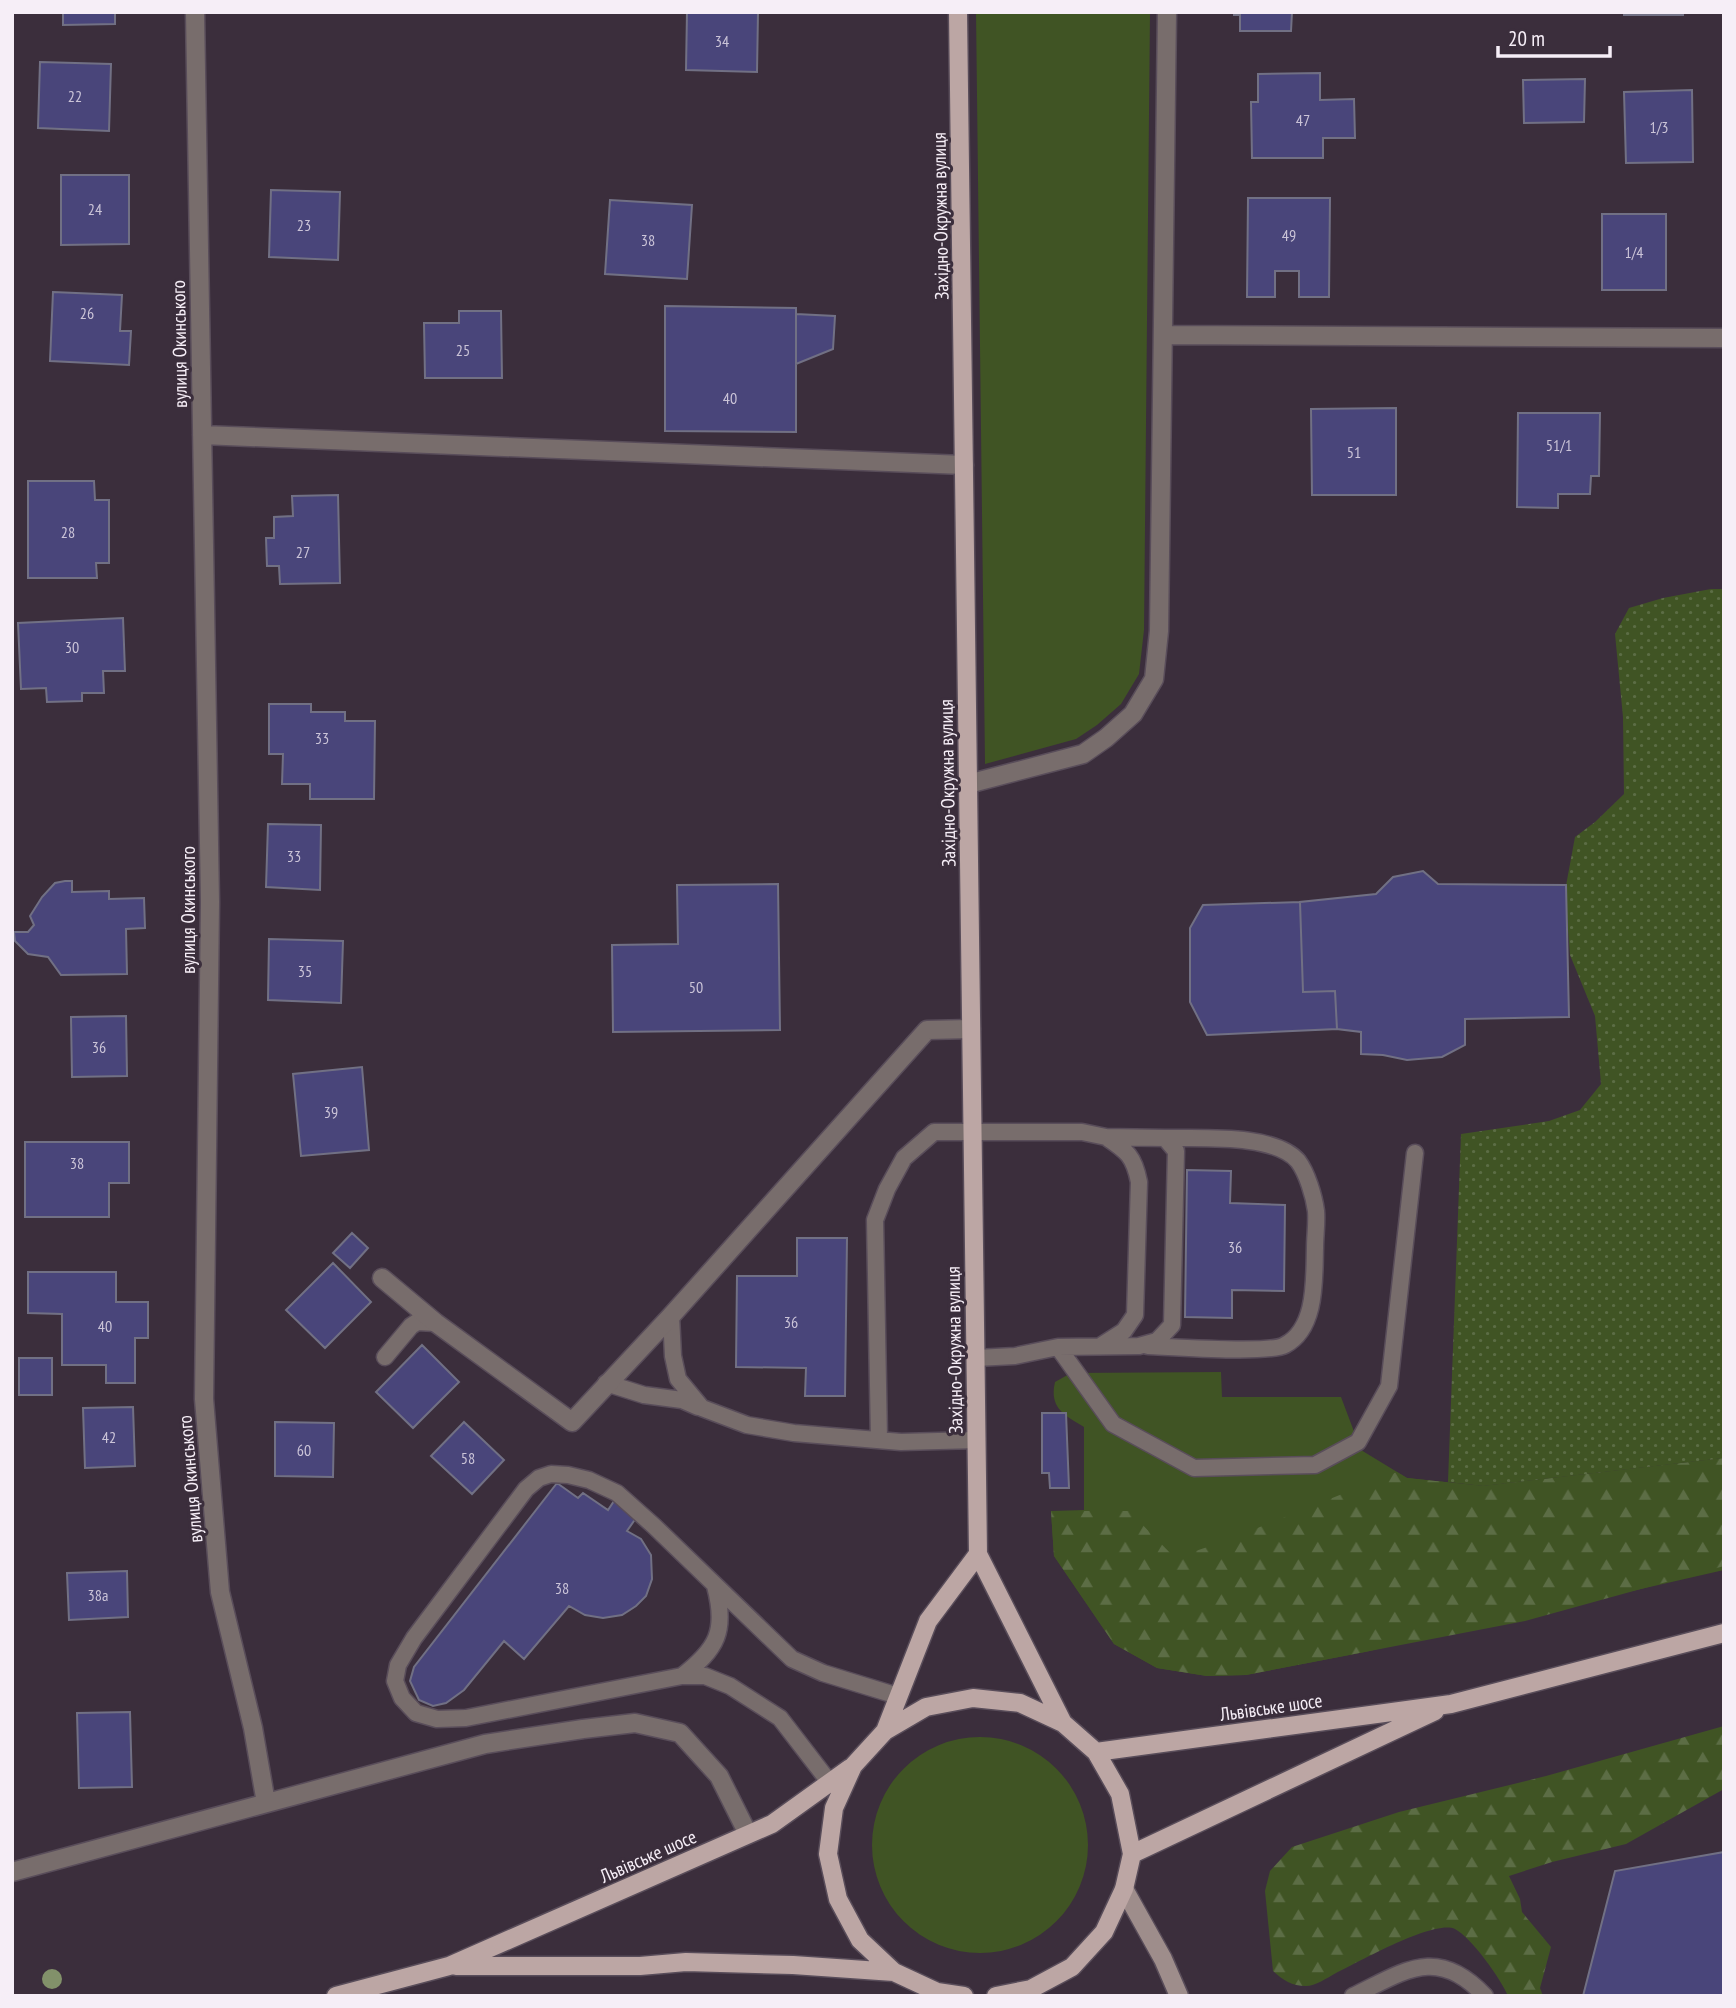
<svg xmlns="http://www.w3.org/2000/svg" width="1736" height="2008" font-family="'PT Sans Narrow',sans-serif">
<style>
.grass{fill:#405424}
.forest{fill:url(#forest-firs)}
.park{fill:url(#park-dots)}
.building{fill:#49457a;stroke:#717084;stroke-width:2}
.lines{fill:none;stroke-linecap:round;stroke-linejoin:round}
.lane-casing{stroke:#594d5a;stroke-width:19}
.street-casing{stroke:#594d5a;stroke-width:21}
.secondary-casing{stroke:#594d5a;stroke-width:21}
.primary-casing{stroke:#594d5a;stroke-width:21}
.lane{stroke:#786d6c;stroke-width:16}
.street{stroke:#786d6c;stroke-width:18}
.secondary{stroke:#9e8d8b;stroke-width:18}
.primary{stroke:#bca6a4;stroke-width:18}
.tree{fill:#82916a}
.labels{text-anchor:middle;stroke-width:6;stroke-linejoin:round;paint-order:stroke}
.number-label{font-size:16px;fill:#cbc4d8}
.street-label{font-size:19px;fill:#f6eef7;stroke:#3b2e3c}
</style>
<defs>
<pattern id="forest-firs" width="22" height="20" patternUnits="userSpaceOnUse" patternTransform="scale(1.75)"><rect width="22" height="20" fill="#405424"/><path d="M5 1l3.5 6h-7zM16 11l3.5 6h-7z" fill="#5c6d45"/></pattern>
<pattern id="park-dots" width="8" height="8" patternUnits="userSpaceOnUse" patternTransform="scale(1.75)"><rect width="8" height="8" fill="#405424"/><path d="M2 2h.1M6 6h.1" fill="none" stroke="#5c6d45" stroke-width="1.8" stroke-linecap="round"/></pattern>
</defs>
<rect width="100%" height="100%" fill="#3b2e3c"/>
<path class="grass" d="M976,12h174l-6,618 -5,44 -18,30 -24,21 -21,14 -91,25z
M1221,1372l1,25h119l20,53 46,28 76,8 241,-28v112l-359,82 -119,23 -39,1 -50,-8 -43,-24 -60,-88 -3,-45 33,-1v-83c-20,-12 -35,-19 -29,-45l16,-9z
M872 1845a108 108 0 1 1 216 0a108 108 0 1 1-216 0Z"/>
<path class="forest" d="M1724,1458v108l-199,55 -279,54 -39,1 -50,-8 -43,-24 -60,-88 -3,-45h78l46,47 50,-17 172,-69 10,6 76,8z
M1724,1726v63l-98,55 -74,18 -43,14 11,23 2,13 29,35 -11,41 3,8h-35c-7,-17 -37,-59 -53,-67 -21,-10 -98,34 -119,44 -9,5 -21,13 -30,13 -14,0 -23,-6 -33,-15l-8,-80 5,-20 22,-24 107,-35 147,-36z"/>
<path class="park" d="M1711,589h13v869l-241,28 -35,-4 13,-348 88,-13 31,-11 21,-26 -6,-68 -25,-61 -5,-64 10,-54 20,-15 29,-28 -1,-77 -8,-83 14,-26 34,-10z"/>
<path class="building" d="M63,12h52v12l-52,1z
M687,12h71l-1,60 -71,-2z
M1234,12h58l-1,19h-51v-16h-6z
M1624,12h59v3h-59z
M40,62l71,2 -2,67 -71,-3z
M1320,73v27l34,-1 1,39h-32v20h-71l-1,-56h7v-28z
M1585,79l-1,43 -60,1 -1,-43z
M1692,90l1,72 -67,1 -2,-71z
M61,175h68v69l-68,1z
M271,190l69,2 -2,68 -69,-3z
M1248,198h82l-1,99h-30v-26h-24v26h-28z
M610,200l82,5 -5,74 -82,-5z
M1602,214h64v76h-64z
M53,292l69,3 -2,36h11l-2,34 -79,-4z
M665,306l131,2v124l-131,-1z
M459,311h42l1,67h-77l-1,-55h35z
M796,314l39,2 -2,33 -37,15z
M1396,408v87h-84l-1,-86z
M1518,413h82l-1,63h-8l-1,18h-32v14l-41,-1z
M28,481h66l1,19h14v63h-13l1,15h-69z
M338,495l2,88 -60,1 -1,-18h-12l-1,-28h8v-21l19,-1 -1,-20z
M123,618l2,53h-22l1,22h-22v8l-35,1 -1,-14 -25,1 -3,-66z
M269,704h42v8h34v9h30l-1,78h-64v-15h-28l1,-30h-14z
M268,824l53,1 -1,65 -54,-3z
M1423,871l15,13 128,1 3,132 -104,2v26l-23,12 -35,3 -24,-5 -22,-1v-22l-24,-3 -2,-38 -32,1 -3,-90 76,-8 17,-17z
M65,881h7v11l37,-1v8l35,-1 1,30 -19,1 1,45 -66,1 -13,-18 -20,-3 -13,-13 -1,-9h14l6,-7 -4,-9 12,-19 13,-14z
M778,884l2,146 -167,2 -1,-87 66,-1 -1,-59z
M1300,902l3,90 32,-1 2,38 -130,6 -17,-33v-74l13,-23z
M269,939l74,2 -2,62 -73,-3z
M126,1016l1,60 -55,1 -1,-60z
M362,1067l7,83 -68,6 -8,-82z
M25,1142h104v41h-20v34h-84z
M1187,1170l44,1 -1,32 55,2 -1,86 -52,-1v28l-47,-1z
M352,1233l16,15 -18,20 -17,-15z
M797,1238h50l-2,158h-40l1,-28 -70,-1 1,-91h60z
M333,1263l38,39 -46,46 -39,-38z
M28,1272h88v30h32v36h-13v45h-29v-18h-44v-51l-34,-1z
M422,1345l37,37 -46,46 -37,-36z
M19,1358h33v37h-33z
M133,1407l2,59 -50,2 -2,-60z
M1042,1413h24l3,75h-19l-1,-15h-7z
M275,1422l59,1 -1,54 -58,-1z
M464,1422l40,38 -32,34 -41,-38z
M557,1483l21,15 5,-5 25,17 6,-9 22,17 -9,13 14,8 10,16 1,24 -6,17 -10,10 -14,9 -19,3 -18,-3 -16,-9 -45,53 -20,-18 -40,49 -18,13 -13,3 -14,-6 -9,-19 4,-14z
M127,1571l1,46 -59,3 -2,-47z
M130,1712l2,75 -53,1 -2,-75z
M1724,1852v144h-141l32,-125z"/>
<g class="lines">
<defs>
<path id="lane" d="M671,1316l2,40 5,23 24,29 45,17 47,8 107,9 76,-2
M1102,1345l22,-14 11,-16 4,-133c-5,-26 -12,-31 -33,-45
M1148,1346c24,1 122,8 137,-1 32,-17 29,-66 30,-97 0,-12 2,-25 1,-37 -2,-15 -9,-38 -18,-50 -24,-28 -99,-22 -133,-23
M1058,1347l55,77 81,44 121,-3 43,-23 31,-56 26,-233
M385,1357l26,-31 6,-4 19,1
M606,1383l38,12 38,5 16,7
M879,1439l-4,-219 12,-31 17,-31 30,-26h148l24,5 59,1 11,13 -4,174 -15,16 -18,5 -81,1 -43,9 -39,2
M682,1676c35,-27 45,-45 33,-90
M830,1783l-50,-65 -50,-32 -25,-10h-23l-216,42 -29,1 -21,-6 -14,-15 -7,-17 3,-16 16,-27 112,-149 13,-11 12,-4 17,1 21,5 28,13 37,33 138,133 31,14 75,23
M1353,1996c52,-25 84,-51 132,0"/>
<path id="street" d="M195,12l15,890 -6,497 16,193 33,136 13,75
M1163,335l561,3
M202,435l762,30
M968,784l115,-30 23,-16 27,-24 21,-35 5,-48 8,-619
M382,1278l54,45 136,99 99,-106 256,-286 44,-1
M12,1872l473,-128 98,-15 52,-6 45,10 39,43 29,58"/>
<path id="secondary" d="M1124,1889l39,70 16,37"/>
<path id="primary" d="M958,12l20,1542 85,169
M885,1731l43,-110 50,-67
M1096,1752l355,-48 273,-71
M1132,1854l303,-143
M456,1966h184l46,-4 107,3 101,7
M336,1996l113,-30 323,-142 78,-56
M964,1996l-27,-4 -43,-20 -34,-32 -22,-41 -10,-45 6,-46 19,-42 32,-35 41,-24 47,-9 47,5 43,20 33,29 24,42 12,60 -8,35 -20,43 -32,35 -41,22 -35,7"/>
</defs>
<use href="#lane" class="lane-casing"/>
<use href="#street" class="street-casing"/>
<use href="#secondary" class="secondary-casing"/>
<use href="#primary" class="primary-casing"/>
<use href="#lane" class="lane"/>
<use href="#street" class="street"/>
<use href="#secondary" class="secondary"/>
<use href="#primary" class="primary"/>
</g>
<circle class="tree" cx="52" cy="1979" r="10"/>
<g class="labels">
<g class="number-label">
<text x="722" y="47">34</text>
<text x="75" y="102">22</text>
<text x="1303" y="126">47</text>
<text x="1659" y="133">1/3</text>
<text x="95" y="215">24</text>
<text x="304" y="231">23</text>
<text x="1289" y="241">49</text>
<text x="648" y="246">38</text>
<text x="1634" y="258">1/4</text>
<text x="87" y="319">26</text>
<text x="463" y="356">25</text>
<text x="730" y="404">40</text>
<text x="1559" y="451">51/1</text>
<text x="1354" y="458">51</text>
<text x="68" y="538">28</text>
<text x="303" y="558">27</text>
<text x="72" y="653">30</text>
<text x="322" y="744">33</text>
<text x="294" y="862">33</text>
<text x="305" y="977">35</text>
<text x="696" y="993">50</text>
<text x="99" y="1053">36</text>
<text x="331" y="1118">39</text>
<text x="77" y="1169">38</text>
<text x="1235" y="1253">36</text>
<text x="791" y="1328">36</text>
<text x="105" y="1332">40</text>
<text x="109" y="1443">42</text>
<text x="304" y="1456">60</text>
<text x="468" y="1464">58</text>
<text x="562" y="1594">38</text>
<text x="98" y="1601">38а</text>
</g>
<g class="street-label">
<text transform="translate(940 216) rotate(-91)" y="7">Західно-Окружна вулиця</text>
<text transform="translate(179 344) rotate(-91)" y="7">вулиця Окинського</text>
<text transform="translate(947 783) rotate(-91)" y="7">Західно-Окружна вулиця</text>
<text transform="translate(188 910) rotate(-90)" y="7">вулиця Окинського</text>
<text transform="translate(954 1350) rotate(-91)" y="7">Західно-Окружна вулиця</text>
<text transform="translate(190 1479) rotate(-95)" y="7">вулиця Окинського</text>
<text transform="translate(1271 1707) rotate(-8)" y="7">Львівське шосе</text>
<text transform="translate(648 1856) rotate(-24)" y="7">Львівське шосе</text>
</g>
</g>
<rect width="1736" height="2008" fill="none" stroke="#f6eef7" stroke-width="28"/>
<path d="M1498 46v10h112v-10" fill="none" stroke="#f6eef7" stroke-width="3.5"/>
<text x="1508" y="46" font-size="21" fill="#f6eef7" stroke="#3b2e3c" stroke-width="5" paint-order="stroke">20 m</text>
</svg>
